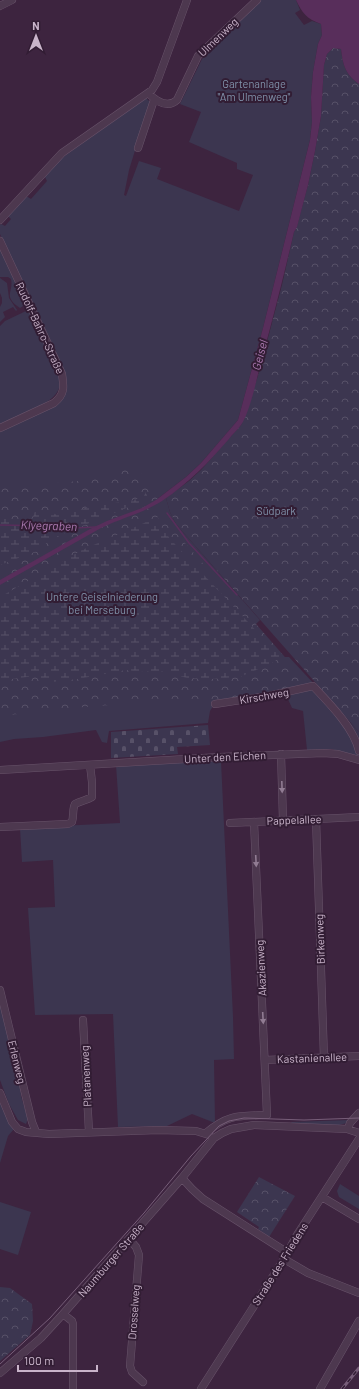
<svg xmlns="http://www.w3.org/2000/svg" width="359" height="1389" font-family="Barlow,sans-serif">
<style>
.green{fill:#3c3650}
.forest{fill:url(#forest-crowns)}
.wetland{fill:url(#wetland-marsh)}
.cemetery{fill:url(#cemetery-stones)}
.water{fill:#582e5b}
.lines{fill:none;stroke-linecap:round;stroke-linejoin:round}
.stream{stroke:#582e5b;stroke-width:1.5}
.minor-casing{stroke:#68536a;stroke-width:8}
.minor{stroke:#4d384f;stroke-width:7}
.tram{stroke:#775e79;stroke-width:1}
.rail-casing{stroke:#775e79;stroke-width:3}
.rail{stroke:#321d34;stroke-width:1.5;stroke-dasharray:4.5;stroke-linecap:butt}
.oneway{fill:#917c93}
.labels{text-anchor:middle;stroke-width:4;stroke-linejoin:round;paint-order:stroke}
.street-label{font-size:11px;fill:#c9b4ca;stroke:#321d34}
.park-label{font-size:11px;fill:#8092aa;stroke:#321d34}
.water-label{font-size:12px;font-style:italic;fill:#ad7bb2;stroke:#321d34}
</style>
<defs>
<pattern id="forest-crowns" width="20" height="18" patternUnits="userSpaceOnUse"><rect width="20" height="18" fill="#3c3650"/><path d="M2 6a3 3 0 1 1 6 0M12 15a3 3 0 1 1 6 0" fill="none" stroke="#575168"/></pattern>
<pattern id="wetland-marsh" width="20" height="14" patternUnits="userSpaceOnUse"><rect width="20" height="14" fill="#3c3650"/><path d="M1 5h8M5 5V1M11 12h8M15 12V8" fill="none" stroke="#575168"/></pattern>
<pattern id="cemetery-stones" width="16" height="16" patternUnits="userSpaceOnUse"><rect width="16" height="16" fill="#3c3650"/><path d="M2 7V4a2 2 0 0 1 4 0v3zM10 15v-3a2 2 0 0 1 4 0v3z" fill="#575168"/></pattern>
</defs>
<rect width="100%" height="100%" fill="#3d243f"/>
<path class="green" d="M261,0h35l4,10 -5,3 9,12 8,-4 9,3 1,11 -4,9 -5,28 -2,25 1,25 -2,18 -47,188 -25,92 -37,43 -15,14 -30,23 -156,80v-149l57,-27 9,-13 -66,-157v-9l1,-1 4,2 6,-7 -3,-3 18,-20 5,3 16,-18 -3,-6 15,-15 87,-62 4,4 -21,68 -5,25 2,1 13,-35 22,7 -4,11 82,32 14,-36 -16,-6v-6l-48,-21 12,-30 -21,-8 22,-45 49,-51z
M0,249l26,55 -6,4c-18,-12 -6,-16 -9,-29l-3,-2h-8z
M0,278l7,5 2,15 8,12 -1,1 -3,-4 -10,5 2,5 -5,5v-15l2,-4v-5l-2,-5z
M26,311l3,1 12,25 18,32 -3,2c2,3 4,9 4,12 0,21 -44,33 -60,41v-98l5,-5z
M166,498l4,14 6,12 84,96 -7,7 28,30h8l70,75v24l-28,-7 -24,1 -4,-39 -11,-3 -5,-11 -11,-7 -59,10 -7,11 -2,12 -99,8 -2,12 -5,-1 -6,-12 -53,7 -29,2 -14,3v-157z
M221,761l12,256 1,42 -20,1 1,63 -23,-9 -25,12 -49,1 -5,-113 -78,1 -7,-107 27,-1 -2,-47 -31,2 -2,-34 100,-5 -4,-58z
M0,1003l20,78 1,15 7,23 -2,5 -8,-4 -9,-16 -9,-24z
M0,1102l10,21 4,6 -6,7 -8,27z
M350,1120l-3,3 -8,2 -46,-1 -2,-2z
M340,1184l19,12v13l-20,-12 -2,-6z
M0,1202l31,10 -13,43 -18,-6z"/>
<path class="forest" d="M333,48l8,1c2,16 4,25 18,35v648l-183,-208 -6,-12 -4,-14 23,-17 12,-11 40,-45 17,-49 24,-91 12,-53 3,-6 11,-41 7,-34 6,-35 3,-51 3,-11z
M133,465l21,22 10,32 148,169 -66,12 -24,-1 -24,3 -25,-2 -101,8 -72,8v-232c12,0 25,1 37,0 26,-1 75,-4 96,-19z
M259,1177l36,19 -26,41 -11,-8 1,-2 -22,-15z
M0,1287l10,1 22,16 1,17 -3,14 -30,26z"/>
<path class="wetland" d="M146,492l2,7 -95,39 -16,13 -37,14v-48l17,3h15l3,-9h8l20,5 28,-10 40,-5 13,-5z
M158,517l3,10 11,14 109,116 -9,6 -32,14 -29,2 -24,-1 -27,-7 -20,1 -14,-2 -48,9 -34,4 -9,-7 -23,3 -12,5v-87l82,-47z"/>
<path class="cemetery" d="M208,725l2,20 -33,2 1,7 -67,4v-26z"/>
<path class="water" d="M296,0h63v84c-14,-10 -16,-19 -18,-35l-8,-1 -6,6 -3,11 -3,51 -6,35 -7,34 -11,42 -3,5c-10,43 -21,86 -33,130 -4,16 -11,50 -20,63 -3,5 -9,9 -12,14 -21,24 -40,44 -67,62 -19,12 -40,17 -61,27l-101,57v-5l90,-51 17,-8 35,-13 14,-8 30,-23 15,-14 37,-43 25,-92 47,-188 2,-18 -1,-25 2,-25 5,-28 4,-9 -1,-11c-14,-5 -19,-11 -25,-24z"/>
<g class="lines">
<path class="stream" d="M167,513l22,30 48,52
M0,525l54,1 20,2 22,-1"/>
<defs>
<path id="minor" d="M0,6l12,-6
M148,93c8,8 19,16 29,7l21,-44 59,-56
M138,148l16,-48
M0,220l62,-67 90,-63 5,-8 30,-82
M0,241l62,133c2,13 3,20 -8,29l-54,25
M215,704l53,-8 45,-10c16,17 41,42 46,65
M281,754l2,66
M0,770l220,-13 103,-4 15,1 21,6
M316,819l8,239
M230,823l129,-6
M0,827l68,-3 4,-2c2,-6 0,-12 3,-18 6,-3 12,-4 17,-7v-15l-2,-17
M0,990l32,132 4,10
M83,1020l6,112
M265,1060l94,-4
M0,1093l12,29 6,7 8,3 23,2 109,-4 38,1 13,4
M348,1129l2,-6 9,-10
M206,1133c22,-19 33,-17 61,-18l-13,-293
M182,1178l10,11 11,10 85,54
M322,1197l37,22
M129,1239l7,8 3,8 -9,111 2,6 11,10
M284,1259l24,14 51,20
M63,1314l9,7 1,3v65
M0,1373l41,-35 22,-24 119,-136 32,-40 8,-5 9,-4 23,-4 93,4 12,4
M201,1389l83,-130 13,-24 62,-96
M320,1389l39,-68"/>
</defs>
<use href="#minor" class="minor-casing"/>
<use href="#minor" class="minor"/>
<path class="tram" d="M0,1364l50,-46 94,-105 47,-57 28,-30 10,-5 15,-3 60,2 55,-2"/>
<defs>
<path id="rail" d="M342,1389l17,-21"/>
</defs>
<use href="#rail" class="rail-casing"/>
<use href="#rail" class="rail"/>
</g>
<defs><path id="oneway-solid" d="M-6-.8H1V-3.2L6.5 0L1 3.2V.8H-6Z"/></defs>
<g class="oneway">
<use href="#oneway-solid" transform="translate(282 787) rotate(88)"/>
<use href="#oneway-solid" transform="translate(256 861) rotate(87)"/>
<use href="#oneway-solid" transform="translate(263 1018) rotate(87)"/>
</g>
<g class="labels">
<g class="street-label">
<text transform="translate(218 37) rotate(-44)" y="4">Ulmenweg</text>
<text transform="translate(40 328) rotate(65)" y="4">Rudolf-Bahro-Straße</text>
<text transform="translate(264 696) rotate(-10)" y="4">Kirschweg</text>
<text transform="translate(225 757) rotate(-3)" y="4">Unter den Eichen</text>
<text transform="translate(294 820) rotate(-2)" y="4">Pappelallee</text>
<text transform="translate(320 939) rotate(-92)" y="4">Birkenweg</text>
<text transform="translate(261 968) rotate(-93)" y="4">Akazienweg</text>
<text transform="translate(312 1058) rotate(-2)" y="4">Kastanienallee</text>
<text transform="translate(17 1062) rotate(76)" y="4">Erlenweg</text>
<text transform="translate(86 1076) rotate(-93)" y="4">Platanenweg</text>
<text transform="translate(111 1260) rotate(-49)" y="4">Naumburger Straße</text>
<text transform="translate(280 1264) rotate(-58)" y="4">Straße des Friedens</text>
<text transform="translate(134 1312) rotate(-86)" y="4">Drosselweg</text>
</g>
<g class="park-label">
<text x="254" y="88">Gartenanlage<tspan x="254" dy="13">"Am Ulmenweg"</tspan></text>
<text x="276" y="515">Südpark</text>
<text x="102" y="601">Untere Geiselniederung<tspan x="102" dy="13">bei Merseburg</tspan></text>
</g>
<g class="water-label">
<text transform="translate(260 355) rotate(-75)" y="4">Geisel</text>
<text transform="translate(49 526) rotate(2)" y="4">Klyegraben</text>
</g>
</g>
<g transform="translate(36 36)" stroke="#321d34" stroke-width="3" paint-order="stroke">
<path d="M0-3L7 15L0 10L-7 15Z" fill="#c9b4ca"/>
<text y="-6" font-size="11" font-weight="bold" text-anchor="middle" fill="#c9b4ca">N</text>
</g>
<path d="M18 1365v6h79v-6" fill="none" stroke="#c9b4ca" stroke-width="2"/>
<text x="24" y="1365" font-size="12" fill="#c9b4ca" stroke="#321d34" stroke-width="3" paint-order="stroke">100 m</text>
</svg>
